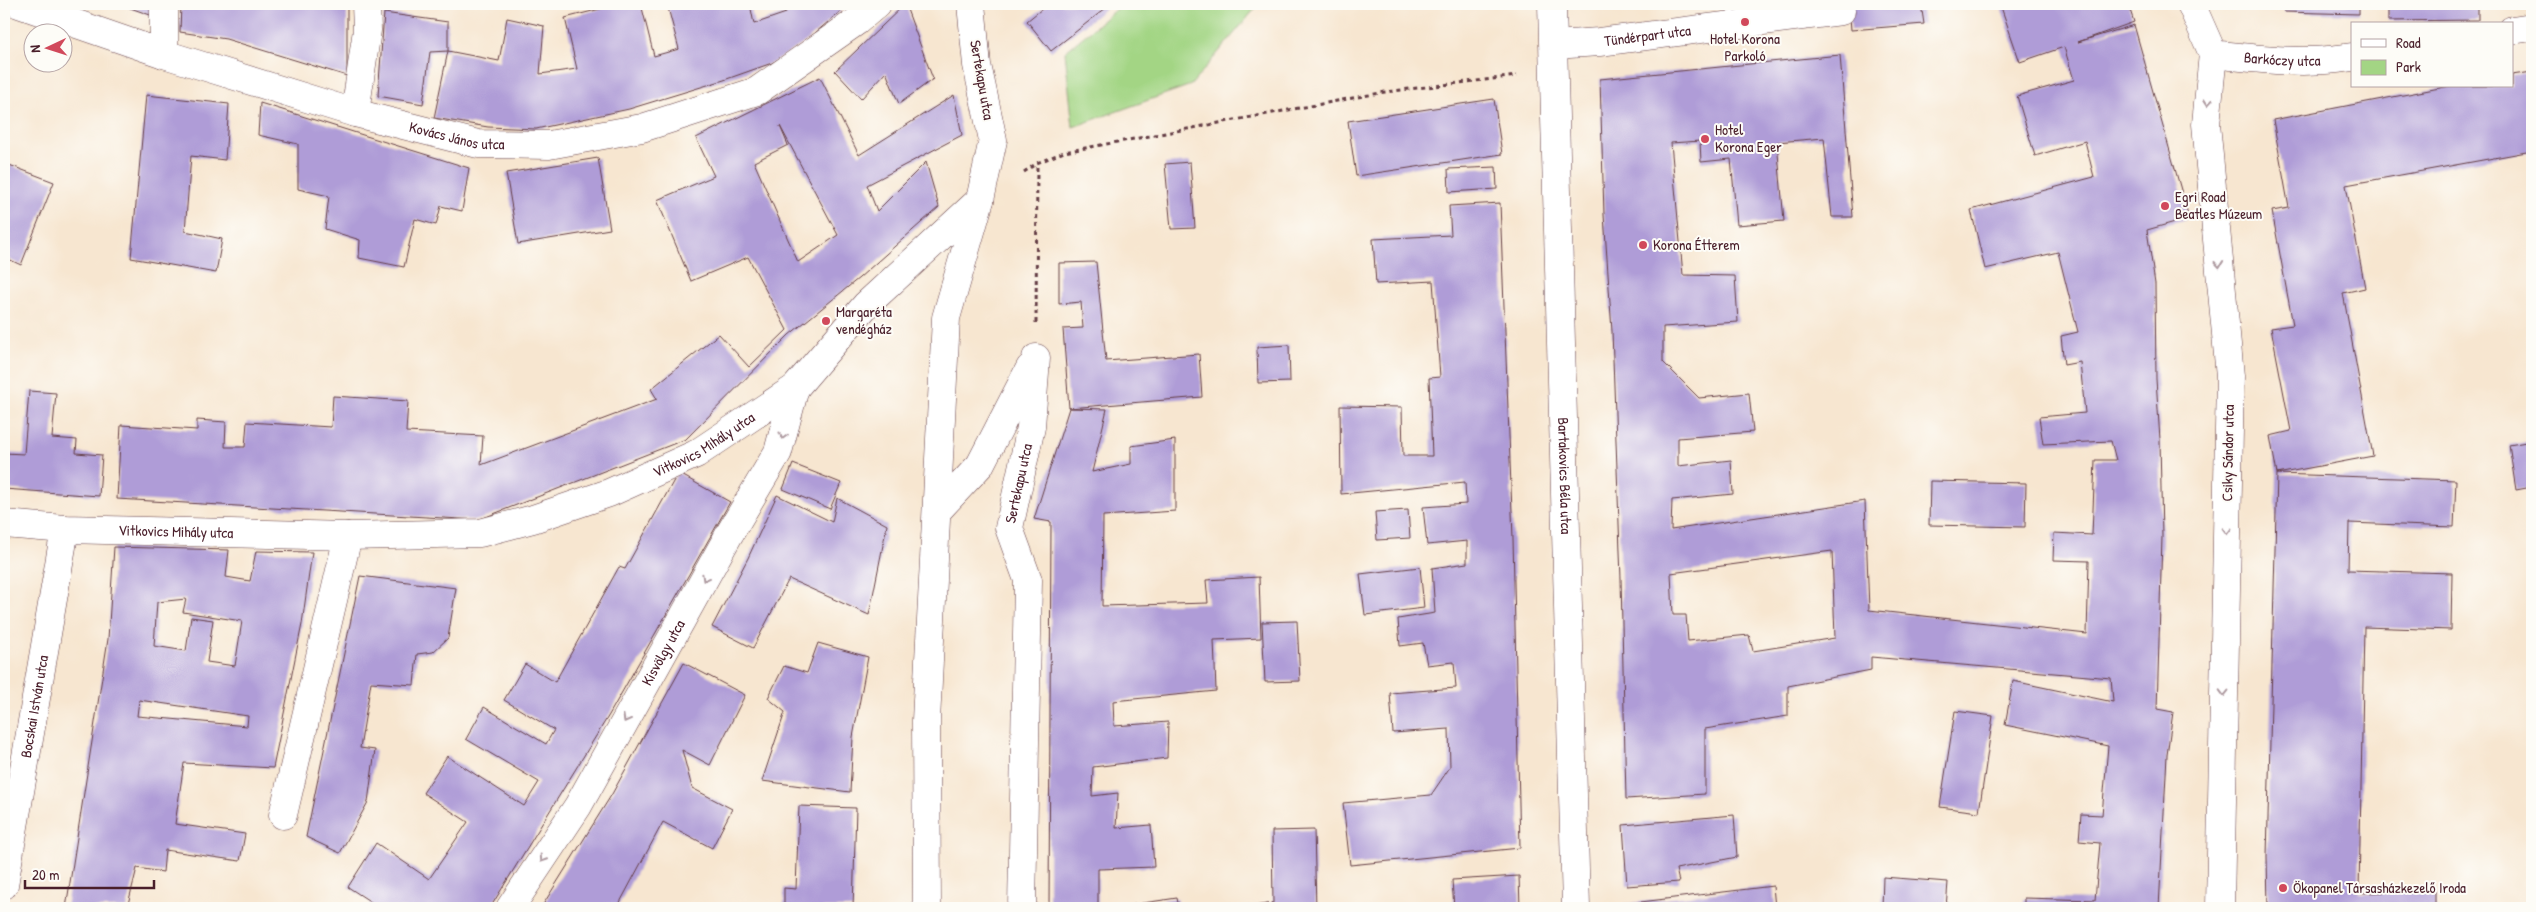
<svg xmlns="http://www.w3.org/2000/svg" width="2536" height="912" font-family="'Patrick Hand',sans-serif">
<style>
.green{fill:#a3d584;stroke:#767a58}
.building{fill:#af9cd7;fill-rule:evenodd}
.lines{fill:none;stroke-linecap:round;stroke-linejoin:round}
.minor-casing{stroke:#643d44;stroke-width:29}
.tertiary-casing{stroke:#643d44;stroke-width:29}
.path{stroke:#643d44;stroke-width:3;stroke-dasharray:4 4;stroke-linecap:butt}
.minor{stroke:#fff;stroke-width:28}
.tertiary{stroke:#fff;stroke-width:28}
.oneway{stroke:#ae9aa0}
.poi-dot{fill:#d1495b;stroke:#fdfcf7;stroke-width:2}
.labels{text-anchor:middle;stroke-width:4;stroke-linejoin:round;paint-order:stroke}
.street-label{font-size:15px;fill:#4a1f2b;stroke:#fdfcf7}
.poi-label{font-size:15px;fill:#4a1f2b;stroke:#fdfcf7;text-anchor:start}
</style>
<rect width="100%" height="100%" fill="#fdfcf7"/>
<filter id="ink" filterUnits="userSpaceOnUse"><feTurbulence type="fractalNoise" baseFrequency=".02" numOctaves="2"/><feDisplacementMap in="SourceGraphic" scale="10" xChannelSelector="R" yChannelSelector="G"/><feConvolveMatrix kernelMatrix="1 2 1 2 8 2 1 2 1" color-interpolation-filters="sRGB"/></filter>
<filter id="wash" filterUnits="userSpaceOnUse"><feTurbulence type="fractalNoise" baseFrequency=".0096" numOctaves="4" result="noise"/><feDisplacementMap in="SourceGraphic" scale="20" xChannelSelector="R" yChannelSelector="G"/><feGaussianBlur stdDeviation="1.12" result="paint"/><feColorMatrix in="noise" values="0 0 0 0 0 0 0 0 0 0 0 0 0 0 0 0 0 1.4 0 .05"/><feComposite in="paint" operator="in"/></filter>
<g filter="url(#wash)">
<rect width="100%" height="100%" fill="#f7e6d0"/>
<path class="green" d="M1122,4h137l-68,81 -118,42 -8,-75z"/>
<g id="blocks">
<path class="building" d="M119,4h37v13z
M181,4h166v72l-121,-37 -46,-7z
M603,4h38l13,52 25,-7 -12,-45h83l4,20 32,-11 -5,-9h68l-48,41 -29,18 -48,17 -95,29 -93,20 -48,-2 -54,-9 14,-67 51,10 8,-43 37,8 -4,48 37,-5 -12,-51 39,-10z
M905,4l28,75 -34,25 -13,-32 -25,27 -26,-28z
M1048,4h63l-60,47 -24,-30z
M1849,4h72l3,20 -73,6z
M2000,4h128l6,18 -56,20 56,-17 55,193 -42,12 8,54 1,95 4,61 2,97 -5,172 16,3 -6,43 -8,153h-135v-10l71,2 5,-57 -21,-2 2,-27 21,1 6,-69 -103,-21 8,-44 100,21 -2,-24 -240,-21v13l-83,16v30l-83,13v65l-79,5 -5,-220 -9,-248 -8,-116 -4,-136 240,-24 13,162h-21l-8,-79 -47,4 7,79 -47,4 -6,-66 -30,3 -1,-21 -29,2 12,132 52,1 3,46 -75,5v35l36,36 50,-5 4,39 -75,6v28l53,-6 2,34 -61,6 -1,30 194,-29 4,109 218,24 2,-73 -36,-1 1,-27 38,2 3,-75h21l-5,-19 -68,3 -4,-27 46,-4 -5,-51 -16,3 -3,-29 17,-4 -20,-80 -73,17 -14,-59 123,-33 -9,-36 -50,15 -18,-60 57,-16 -10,-33 -44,15zM1832,551l3,87 -82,13 -4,-16 -61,6 -2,-26h-13l-2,-42z
M2284,4h75v10l-75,-2z
M2388,4h90v16l-90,1z
M384,13l64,9v29l-18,1 -7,52 -45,-8z
M2532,72v79l-186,34 19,103 -22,5 30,163 -96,18 179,6 -2,47 -105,-4 -1,47 104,3 -1,57 -87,-3 -5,266 76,-2v17h-167l-1,-52 10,-382 -7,-38 21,-5 -20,-103 22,-3 -21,-114 17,-3 -16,-88 177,-34h62v-11z
M820,77l39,78 95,-60 8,40 -95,50 10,26 49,-49 13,45 -80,71 -70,57 -103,104 -208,81 -361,-21 4,-74 76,5v-10l29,2 -1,25h20l2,-25 84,5 2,-31 75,5 -2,31 77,4 -2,29 176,-66 -6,-10 68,-55 30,33 38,-37 -39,-73 -57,24 -34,-81 57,-24 -18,-38zM780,126l58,109 -40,27 -44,-100 34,-17z
M146,95l83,9 -4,56 -34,-4 -6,75 37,8 -6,34 -85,-15z
M1494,99l8,55 -146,22 -8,-55z
M260,103l209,65 -7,43 -21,-5 -5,19 -21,-6 -11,48 -45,-9 1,-18 -35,-11 4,-33 -31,-7v-45l-40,-9z
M598,158l12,71 -92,15 -12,-71z
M1190,162l5,66 -24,1 -6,-65z
M4,163l50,19 -33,83 -17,-8z
M1496,167l1,22 -48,3 -1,-23z
M1500,203l13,335 7,310 -170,17 -7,-62 88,-8 19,-28 -1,-38 -56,4 -3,-40 66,-5 -2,-26 -27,3 -4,-22 -23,3 -2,-27 37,-6 -3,-45 35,-5v-22l-40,4 -4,-38 43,-3 -1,-22 -124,12 -1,-88 62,1 1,49h29l-3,-78 11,-1 -7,-96 -57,3 -3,-45 78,-4 -2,-29z
M1096,262l10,99 93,-7 3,43 -133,11 38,1 -15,63 39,-8v-18l44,-6v71l-72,5 -1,90 106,-3 -2,-23 53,-3 2,61 -47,2 2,51 -103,10 1,25 54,-4 -1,36 -74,9 -1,29 26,-3 -2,35 35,-3 3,42 -56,2v39h-49l2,-386 -17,-3 35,-111 -6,-79 20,-1 -2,-26 -22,2v-41z
M1289,345l1,37 -32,1 -1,-36z
M29,391l27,2 -4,45 25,2 -1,13 26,2 -3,41 -95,-7v-36l20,1z
M2532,441v46l-16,3 -7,-45z
M793,464l48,19 -11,26 -47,-20z
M678,473l52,29 -121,213 -119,193h-123l4,-6 -23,-15 28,-44 53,36 39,-57 -45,-29 24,-37 77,50 15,-24 -73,-43 18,-32 62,37 8,-14 -50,-30 21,-36 30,18 64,-115 6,2z
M1930,481l96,2 -1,44 -96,-2z
M777,495l55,27 5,-24 50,27 -18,90 -80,-36 -36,69 -41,-21 36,-69z
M1408,510l2,28 -33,2 -2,-28z
M114,547l115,3 -3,27 24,4 6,-30 56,1 -10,72 -29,144 -89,-5 -9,61 70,10 -5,27 -75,-11 -2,22 -26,-4 -10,40h-61l42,-269zM186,599l-3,13 59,9 -7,45 -28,-4 6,-42 -22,-3 -5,34 -32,-5 3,-44zM139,700l109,16 -1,10 -110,-10z
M1420,567l4,41 -59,7 -5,-41z
M360,576l96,12 -8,50 -15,14 -16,2 -3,31 -43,-3 -11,66 15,2 -7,52 -28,51 -34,-16z
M1297,621l3,60 -35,1 -3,-60z
M818,643l50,14 -15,80 -3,55 -88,-11 23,-69 -17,-14 16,-32 23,7z
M684,663l61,32 -35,70 -28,-15 10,38 40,21 -20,39 -49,-26 -46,86h-76l71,-114z
M1955,711l38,5 -14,96 -39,-5z
M799,806l57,2 -3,100h-69v-20l12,1z
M1734,815l3,42 -61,12 3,13 -52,4 -4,-61z
M1314,830l2,78h-75l32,-5 -1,-72z
M1519,876l1,32h-66l-2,-28z
M1883,877l65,5 -2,26h-64z
M1773,886l2,22h-151v-4z
M1177,898l2,10h-63v-1z"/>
</g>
</g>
<g filter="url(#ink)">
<use href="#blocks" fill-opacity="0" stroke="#643d44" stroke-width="1"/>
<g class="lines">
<defs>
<g id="minor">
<path id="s1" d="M19,4l145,50 191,59 123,31 71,1 93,-17 115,-37 100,-70 20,-17"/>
<path id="s2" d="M1552,4l24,904"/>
<path id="s3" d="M1554,45l45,-3 242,-31"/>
<path d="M164,54v-50"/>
<path d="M2213,54l-7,70 24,252 -10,532"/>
<path d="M355,113l12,-83 -1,-26"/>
<path d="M938,510l42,-45 50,-97"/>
<path id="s4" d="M4,524l61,5 283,7 132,-3 53,-14 76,-26 87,-39 99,-66 71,-83 114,-105"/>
<path d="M283,815l65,-279"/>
<path id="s5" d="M4,885l61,-356"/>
<path id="s6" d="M510,908l68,-102 152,-273 48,-81 17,-64"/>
<path d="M927,908l-1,-187 20,-403 34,-118 13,-60 -16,-75 -6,-61"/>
<path id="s7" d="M1022,908l6,-328 -19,-52 22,-101 5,-69"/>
</g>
<g id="tertiary">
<path id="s8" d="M2191,4l22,50c45,5 94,11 139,3"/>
<path d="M2512,30l20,-3"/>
</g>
</defs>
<use href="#minor" class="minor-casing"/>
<use href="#tertiary" class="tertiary-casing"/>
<path class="path" d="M1024,172l13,-9 27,-11 321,-60 132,-16
M1036,323l1,-159"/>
<use href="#minor" class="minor"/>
<use href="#tertiary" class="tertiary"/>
</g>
<defs><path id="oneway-chevron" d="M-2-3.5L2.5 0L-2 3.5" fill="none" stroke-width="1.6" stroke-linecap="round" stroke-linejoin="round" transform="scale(1.25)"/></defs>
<g class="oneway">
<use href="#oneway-chevron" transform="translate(2208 102) rotate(95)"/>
<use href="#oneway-chevron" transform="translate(2219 264) rotate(85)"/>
<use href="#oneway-chevron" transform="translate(783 436) rotate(105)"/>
<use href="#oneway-chevron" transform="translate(2227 531) rotate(91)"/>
<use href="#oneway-chevron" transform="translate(705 578) rotate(119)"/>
<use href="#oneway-chevron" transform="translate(2224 693) rotate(91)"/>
<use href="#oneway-chevron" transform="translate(626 719) rotate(119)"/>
<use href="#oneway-chevron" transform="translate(543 859) rotate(123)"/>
</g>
</g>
<g class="poi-dot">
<circle cx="1745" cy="22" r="5"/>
<circle cx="1705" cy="139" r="5"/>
<circle cx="2165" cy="206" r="5"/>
<circle cx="1643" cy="245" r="5"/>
<circle cx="826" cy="321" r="5"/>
<circle cx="2283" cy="888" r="5"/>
</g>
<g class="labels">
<g class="street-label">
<text dy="5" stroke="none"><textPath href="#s3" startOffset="94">Tündérpart utca</textPath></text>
<text dy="5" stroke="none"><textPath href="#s8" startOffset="124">Barkóczy utca</textPath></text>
<text transform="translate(982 80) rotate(80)" y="5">Sertekapu utca</text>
<text dy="5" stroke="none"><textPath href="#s1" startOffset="458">Kovács János utca</textPath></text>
<text dy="5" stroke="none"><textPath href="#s4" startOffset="718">Vitkovics Mihály utca</textPath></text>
<text transform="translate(2228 453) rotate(-89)" y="5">Csiky Sándor utca</text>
<text dy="5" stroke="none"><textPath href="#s2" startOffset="472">Bartakovics Béla utca</textPath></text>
<text dy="5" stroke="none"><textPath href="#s7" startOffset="429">Sertekapu utca</textPath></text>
<text dy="5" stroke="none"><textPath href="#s4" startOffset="172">Vitkovics Mihály utca</textPath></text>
<text dy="5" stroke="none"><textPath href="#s6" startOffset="298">Kisvölgy utca</textPath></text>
<text dy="5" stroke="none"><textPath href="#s5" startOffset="181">Bocskai István utca</textPath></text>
</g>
<g class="poi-label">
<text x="1745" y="44" text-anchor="middle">Hotel Korona<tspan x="1745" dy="17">Parkoló</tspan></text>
<text x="1715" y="135">Hotel<tspan x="1715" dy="17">Korona Eger</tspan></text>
<text x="2175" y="202">Egri Road<tspan x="2175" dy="17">Beatles Múzeum</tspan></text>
<text x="1653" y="250">Korona Étterem</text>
<text x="836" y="317">Margaréta<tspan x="836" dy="17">vendégház</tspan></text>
<text x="2293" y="893">Ökopanel Társasházkezelő Iroda</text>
</g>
</g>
<rect width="2536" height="912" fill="none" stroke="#fdfcf7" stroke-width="20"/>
<rect x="2351" y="22" width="162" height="65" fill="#fdfcf7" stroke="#b5a4a5"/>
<rect x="2361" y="39" width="25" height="8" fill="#ffffff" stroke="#b5a4a5"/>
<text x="2396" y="48" font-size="15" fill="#4a1f2b">Road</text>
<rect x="2361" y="60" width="25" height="15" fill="#a3d584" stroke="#b5a4a5"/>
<text x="2396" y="72" font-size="15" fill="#4a1f2b">Park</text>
<g transform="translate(48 48) rotate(266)"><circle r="24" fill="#fdfcf7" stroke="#b5a4a5"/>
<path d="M0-4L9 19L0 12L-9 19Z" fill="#d1495b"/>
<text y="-8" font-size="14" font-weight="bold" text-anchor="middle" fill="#4a1f2b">N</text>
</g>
<path d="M25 880v8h129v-8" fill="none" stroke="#4a1f2b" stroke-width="2.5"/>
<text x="32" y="880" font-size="15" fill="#4a1f2b" stroke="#fdfcf7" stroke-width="4" paint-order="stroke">20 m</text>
</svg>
